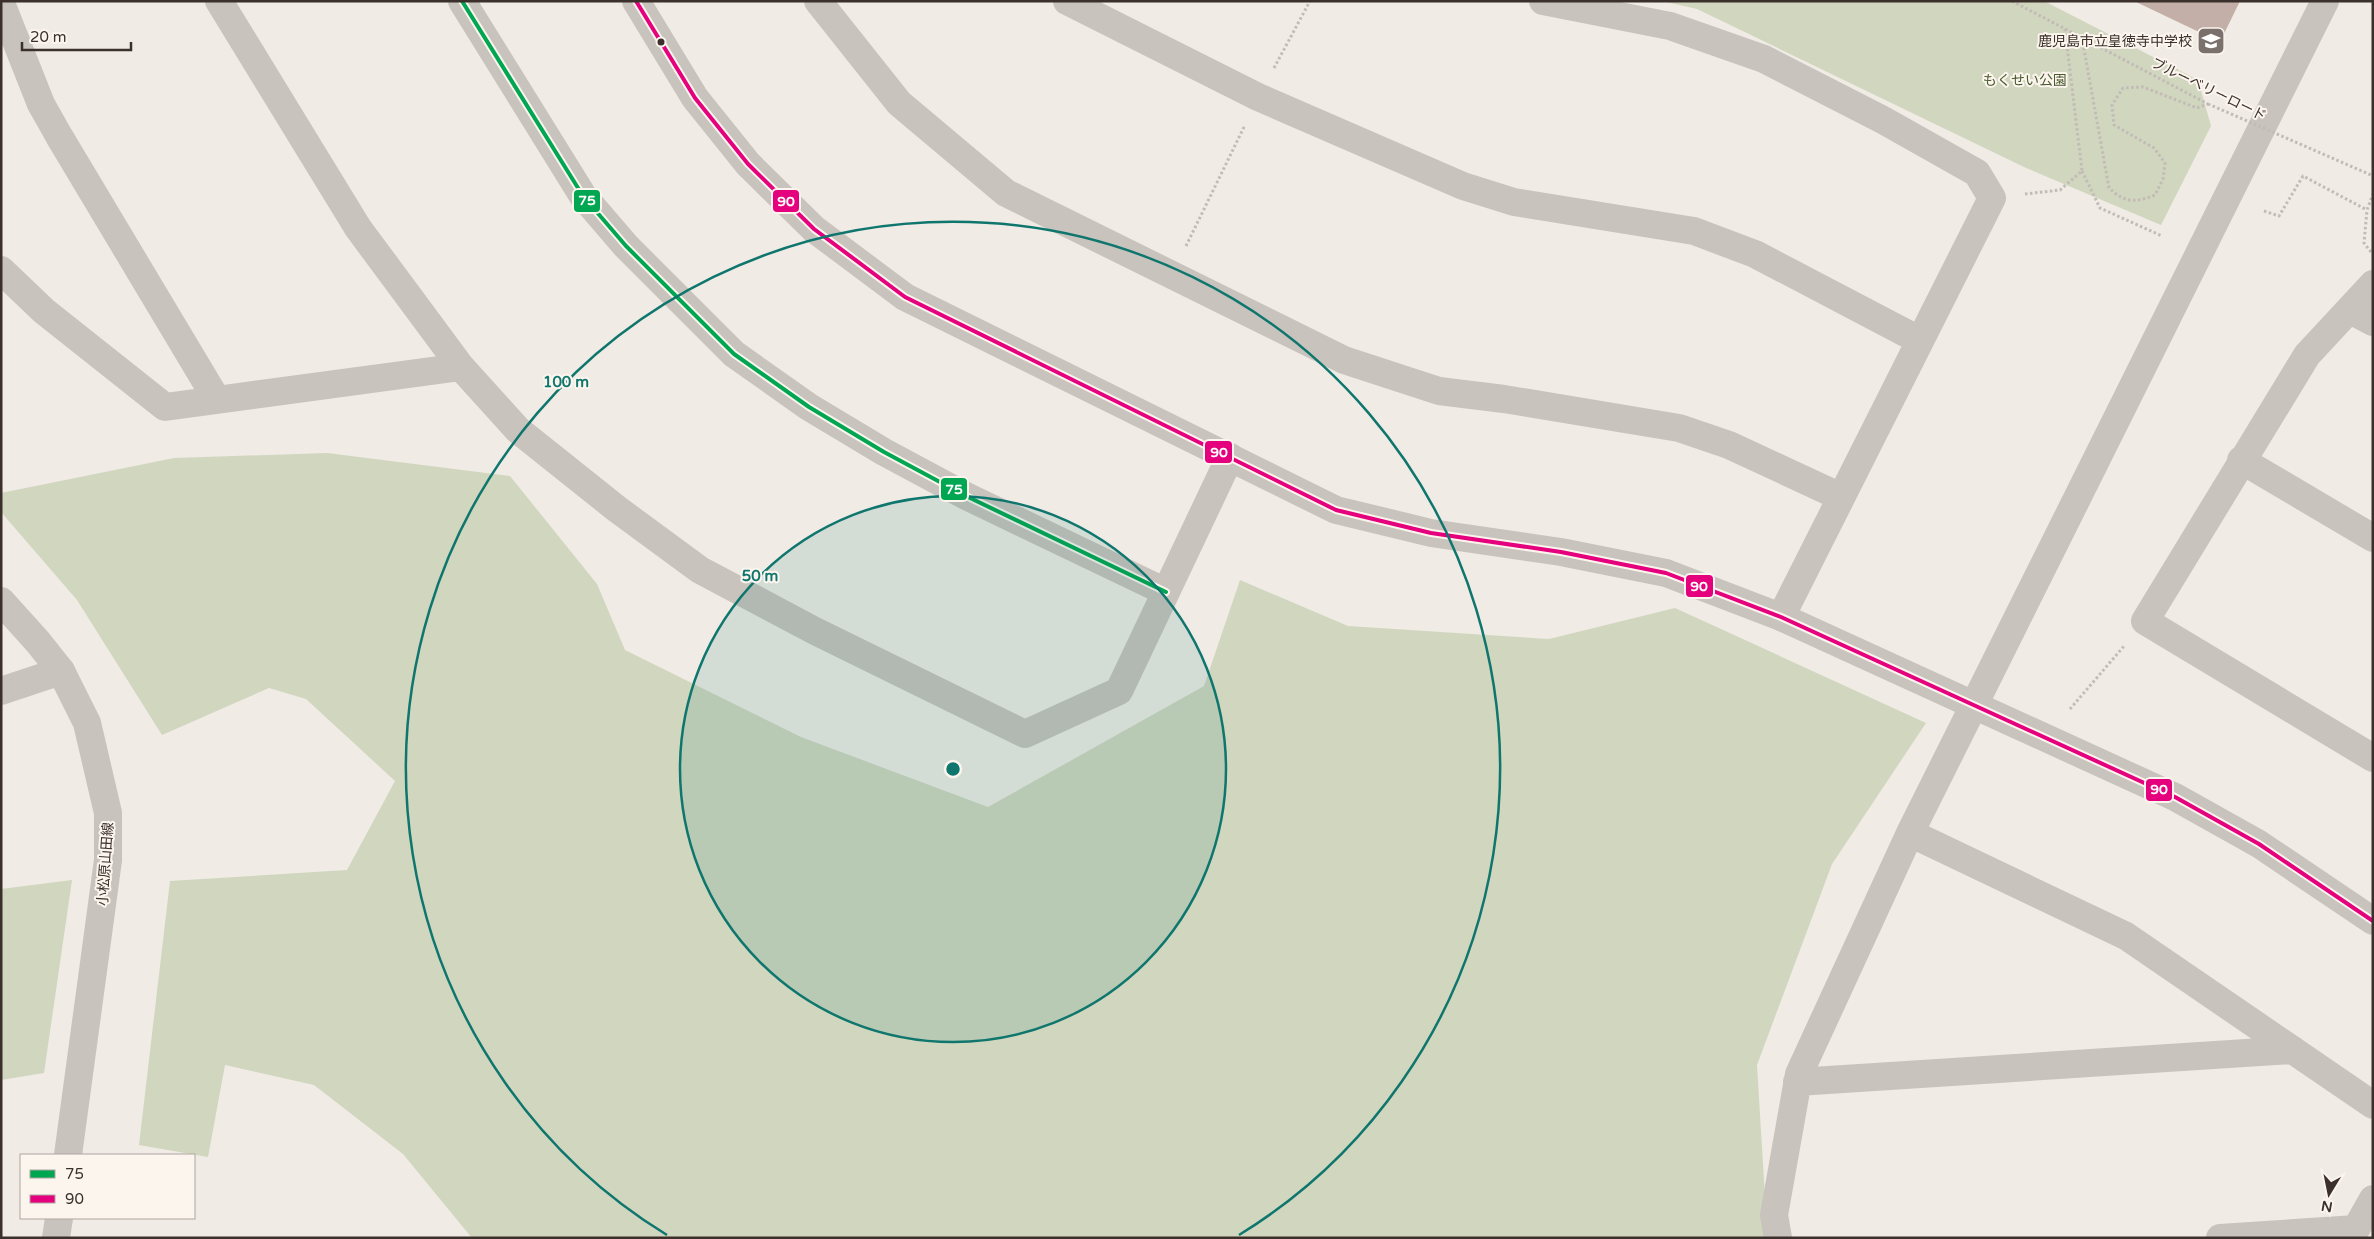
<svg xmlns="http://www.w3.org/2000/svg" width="2374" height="1239" font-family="'Varela Round','Noto Sans JP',sans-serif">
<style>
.green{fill:#d1d6bf}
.building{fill:#c3afa7}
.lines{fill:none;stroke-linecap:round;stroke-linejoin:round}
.path{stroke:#c2bbb6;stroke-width:3;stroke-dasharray:2.5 2.5;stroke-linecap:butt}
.minor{stroke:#c9c3be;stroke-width:28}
.tertiary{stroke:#c9c3be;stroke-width:28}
.path-bridge{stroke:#c2bbb6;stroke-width:3;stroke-dasharray:2.5 2.5;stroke-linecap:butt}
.bus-1-casing{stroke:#fbf5ee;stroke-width:8}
.bus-2-casing{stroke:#fbf5ee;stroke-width:8}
.bus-1{stroke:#00a651;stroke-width:4}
.bus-2{stroke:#e5007d;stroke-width:4}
.ring{fill:none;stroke:#0f766e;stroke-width:2.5}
.bus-dot{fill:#3b302b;stroke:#fbf5ee;stroke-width:2}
.labels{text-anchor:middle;stroke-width:4;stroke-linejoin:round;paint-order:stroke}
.poi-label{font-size:14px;fill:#3b302b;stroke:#fbf5ee;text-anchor:end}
.park-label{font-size:14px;fill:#4a5a2e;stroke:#fbf5ee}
.street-label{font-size:14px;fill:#3b302b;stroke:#fbf5ee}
.centre{fill:#0f766e;stroke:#fbf5ee;stroke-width:2.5}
.ring-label{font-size:15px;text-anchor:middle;font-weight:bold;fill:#0f766e;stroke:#fbf5ee;stroke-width:4;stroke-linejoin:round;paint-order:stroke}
.line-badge{stroke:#fbf5ee;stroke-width:2}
.badge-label{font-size:14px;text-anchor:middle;font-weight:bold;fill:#fff}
</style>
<rect width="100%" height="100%" fill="#f0ebe5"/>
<path class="green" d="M1662,1h382l154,79 13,46 -50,99 -137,-58 -327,-158z
M327,453l183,23 87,108 28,66 176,87 187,70 216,-121 36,-106 108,46 201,13 126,-31 251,115 -94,141 -75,201 9,149 3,24h-1297l-69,-84 -89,-69 -89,-20 -17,92 -69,-12 31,-264 177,-11 48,-89 -89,-82 -37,-11 -107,47 -85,-135 -76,-88v-19l173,-35z
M72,880l-28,193 -43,7v-191z"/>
<path class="building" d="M2134,1h106l-20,41z"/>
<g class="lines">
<path class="path" d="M2012,1l196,103
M2082,38l27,150c16,15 26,15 46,7l8,-16 2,-16 -11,-15 -40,-23 -2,-20 11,-17 20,-1 54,21 11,-4
M1274,68l36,-67
M2082,171l18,37 62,28
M2025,194l35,-4 22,-19 -17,-142
M2264,211l15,5 24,-40 64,34
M1186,246l59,-121
M2371,252l-7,-9 3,-33 6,-16
M2070,709l55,-64"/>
<path class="minor" d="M219,1l139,227 103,139 57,63 99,79 83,61 115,61 210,103 94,-43 111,-234
M462,1l121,195 43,50 108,108 75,53 75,45 82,44 200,96
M818,1l81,102 107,90 338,167 95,31 65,8 175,29 50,17 112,52
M1067,1l191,96 205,89 51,16 180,29 61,23 164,86
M1543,1l127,25 94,33 119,61 94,53 15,25 -211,419
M1,3l40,101 18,32 158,264
M1,270l43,41 121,96 296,-40
M2373,284l-66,71 -162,266 228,137
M2350,310l23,12
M2241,460l132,78
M1,691l60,-20
M1910,833l216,103 247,169
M1797,1082l496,-32
M1778,1238l-4,-23 25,-141 111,-241 64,-128
M2220,1238l136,-9 17,-30"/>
<path class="tertiary" d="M636,1l59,97 53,66 66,65 91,68 431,213 95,23 130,19 105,21 115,44 394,180 84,47 114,77
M1,601l37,41 23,29 26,52 21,90v47l-40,295
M1974,705l351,-704
M56,1238l3,-20"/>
<path class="path-bridge" d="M2208,104l165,72"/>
<defs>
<path id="bus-1" d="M462,1l121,195 43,50 108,108 75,53 75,45 82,44 200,96"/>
<path id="bus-2" d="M636,1l59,97 53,66 66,65 91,68 431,213 95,23 130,19 105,21 115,44 394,180 84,47 114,77"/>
</defs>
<use href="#bus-1" class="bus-1-casing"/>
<use href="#bus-2" class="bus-2-casing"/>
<use href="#bus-1" class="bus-1"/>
<use href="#bus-2" class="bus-2"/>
</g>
<circle cx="953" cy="769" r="273" fill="#0f766e" fill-opacity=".12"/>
<g class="ring">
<circle cx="953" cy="769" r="273"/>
<path d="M667 1235A547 547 0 1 1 1239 1235"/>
</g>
<defs>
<symbol id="school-square" viewBox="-11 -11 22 22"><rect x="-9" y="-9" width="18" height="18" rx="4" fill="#7a716c" stroke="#fbf5ee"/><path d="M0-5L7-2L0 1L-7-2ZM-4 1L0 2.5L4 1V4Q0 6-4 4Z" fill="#fff"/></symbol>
</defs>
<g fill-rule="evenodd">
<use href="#school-square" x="2195" y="25" width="32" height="32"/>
</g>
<circle class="bus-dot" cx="661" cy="42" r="4.5"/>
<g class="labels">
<g class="poi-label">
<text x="2192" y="46">鹿児島市立皇徳寺中学校</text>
</g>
<g class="park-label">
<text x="2025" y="85">もくせい公園</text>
</g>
<g class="street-label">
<text transform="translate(2209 89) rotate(26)" y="5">ブルーベリーロード</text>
<text transform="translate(105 864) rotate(-86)" y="5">小松原山田線</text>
</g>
</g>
<circle cx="953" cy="769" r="8" class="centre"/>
<g class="ring-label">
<text x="566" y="387">100 m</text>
<text x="760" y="581">50 m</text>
</g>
<g class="line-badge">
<rect x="573" y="189" width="28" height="24" rx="5" fill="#00a651"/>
<rect x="772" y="189" width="28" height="24" rx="5" fill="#e5007d"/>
<rect x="1204" y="440" width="29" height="24" rx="5" fill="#e5007d"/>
<rect x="940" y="477" width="28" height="24" rx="5" fill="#00a651"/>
<rect x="1685" y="574" width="29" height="24" rx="5" fill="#e5007d"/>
<rect x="2145" y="778" width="28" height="24" rx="5" fill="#e5007d"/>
</g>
<g class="badge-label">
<text x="587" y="205">75</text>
<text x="786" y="206">90</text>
<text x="1219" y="457">90</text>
<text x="954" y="494">75</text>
<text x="1699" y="591">90</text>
<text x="2159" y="794">90</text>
</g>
<rect width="2374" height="1239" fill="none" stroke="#3b302b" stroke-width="5"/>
<rect x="20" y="1154" width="175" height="65" fill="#fbf5ee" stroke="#aea6a0"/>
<rect x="30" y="1170" width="25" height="8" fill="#00a651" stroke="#aea6a0"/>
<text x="65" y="1179" font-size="15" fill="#3b302b">75</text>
<rect x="30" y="1195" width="25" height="8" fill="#e5007d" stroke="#aea6a0"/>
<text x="65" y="1204" font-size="15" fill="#3b302b">90</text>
<g transform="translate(2329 1194) rotate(190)" stroke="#fbf5ee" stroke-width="4" paint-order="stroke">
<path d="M0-4L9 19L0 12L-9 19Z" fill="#3b302b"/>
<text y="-8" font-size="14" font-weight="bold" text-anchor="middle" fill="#3b302b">N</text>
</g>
<path d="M22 42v8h109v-8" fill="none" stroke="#3b302b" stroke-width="2.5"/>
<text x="30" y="42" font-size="15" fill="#3b302b" stroke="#fbf5ee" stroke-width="4" paint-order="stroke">20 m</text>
</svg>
